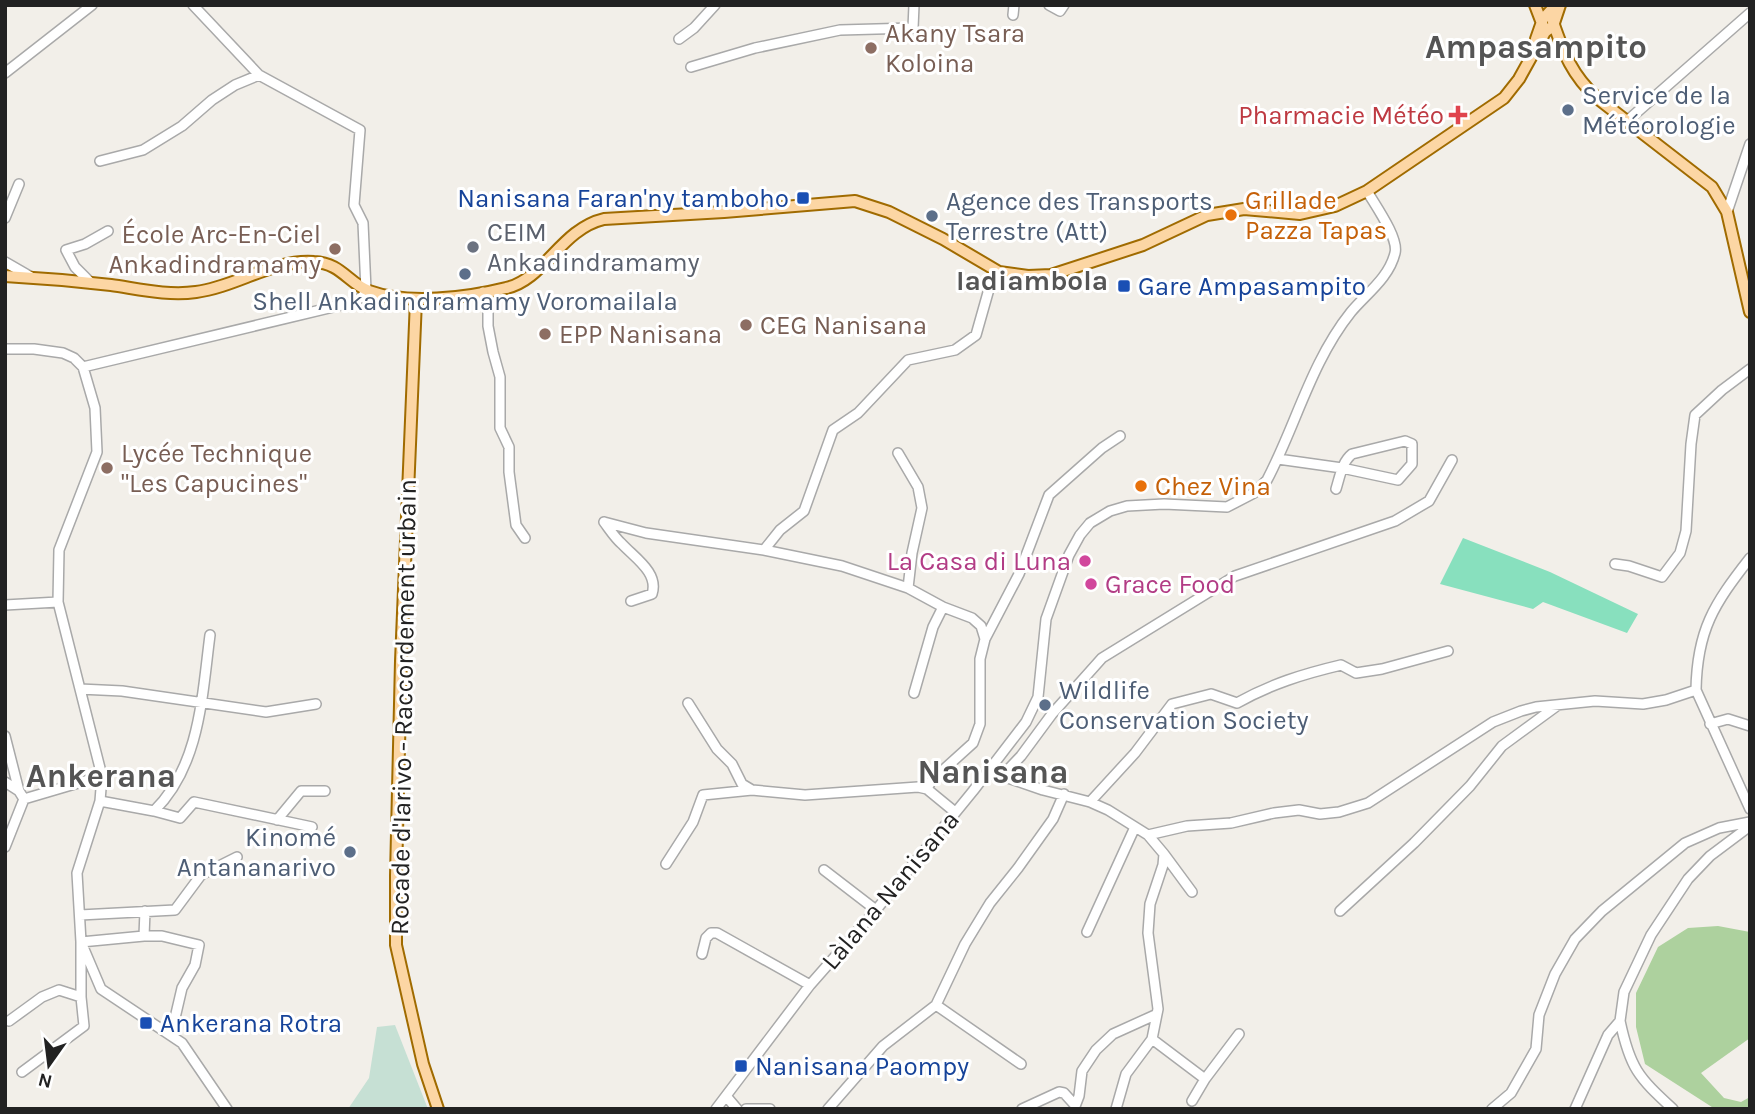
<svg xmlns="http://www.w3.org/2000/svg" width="1755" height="1114" font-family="Karla,sans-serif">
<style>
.forest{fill:#add19e}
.wetland{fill:#c6e0d4}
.pitch{fill:#88e0be}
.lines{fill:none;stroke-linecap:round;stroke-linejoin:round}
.minor-casing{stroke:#a9a9a9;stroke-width:12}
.major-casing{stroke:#a06b00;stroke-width:14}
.minor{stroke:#fff;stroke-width:9}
.major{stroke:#fcd6a4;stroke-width:10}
.education-dot{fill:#8d6e63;stroke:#fff;stroke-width:2.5}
.service-dot{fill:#5c6f8a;stroke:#fff;stroke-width:2.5}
.health-dot{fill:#e0444e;stroke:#fff;stroke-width:2.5}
.transit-dot{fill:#1a4fb4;stroke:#fff;stroke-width:2.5}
.food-dot{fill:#e8710a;stroke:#fff;stroke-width:2.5}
.worship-dot{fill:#6b7280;stroke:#fff;stroke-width:2.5}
.hotel-dot{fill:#d1479c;stroke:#fff;stroke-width:2.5}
.labels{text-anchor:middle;stroke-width:6;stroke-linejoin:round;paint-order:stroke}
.education-label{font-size:26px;fill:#785e54;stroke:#fff;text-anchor:start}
.service-label{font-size:26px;fill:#4e5e75;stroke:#fff;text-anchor:start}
.health-label{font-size:26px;fill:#be3a42;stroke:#fff;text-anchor:end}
.transit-label{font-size:26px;fill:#164399;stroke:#fff;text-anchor:start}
.food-label{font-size:26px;fill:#c56008;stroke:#fff;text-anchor:start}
.worship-label{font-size:26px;fill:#5b616d;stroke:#fff;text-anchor:start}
.hotel-label{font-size:26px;fill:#b23c85;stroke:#fff;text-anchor:end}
.street-label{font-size:26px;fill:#222;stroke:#fff}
.neighbourhood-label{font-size:28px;font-weight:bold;fill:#555;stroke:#fff}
.district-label{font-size:33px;font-weight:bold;fill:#555;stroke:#fff}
</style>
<rect width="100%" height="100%" fill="#f2efe9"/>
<path class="forest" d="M1718,926l32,6v106l-49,35 23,25 17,4 9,-5v12h-35l-70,-45 -9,-37v-34l22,-46 30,-19z"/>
<path class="wetland" d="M395,1025l33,84h-80l21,-31 8,-51z"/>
<path class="pitch" d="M1463,538l87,34 88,42 -11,19 -84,-31 -10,7 -93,-25z"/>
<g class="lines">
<defs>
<path id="minor" d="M1049,5l11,6 4,-6
M1013,15l1,-10
M679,39l15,-11 21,-23
M691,67l64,-19 85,-18 73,-2 1,-23
M5,73l87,-68
M1627,121l123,-108
M100,161l43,-11 39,-24 30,-26 23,-15 24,-10
M1727,212l23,-68
M5,218l14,-34
M5,262l26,15
M91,283l-16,-16 -9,-17 19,-6 23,-13
M483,292l5,14v20l5,26 7,25v51l9,19v25l7,53 9,13
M5,349h29l29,4 11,5 9,9 12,41 2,44 -38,98 -1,52 44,174 -2,25 -23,72 4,69 20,47 81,54 45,66
M83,367l271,-65 9,-6 3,-6 -3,-67 -9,-18 6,-75 -101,-55 -66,-70
M898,453l20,34 4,21 -10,45 -4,35
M1278,459l64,9 56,12 14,-16v-20l-7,-3 -53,13c-10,8 -12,22 -16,35
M604,522l42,11 118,17 78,16 66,22 35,19 29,11 9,8 4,13 -5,20v65l-7,19 -42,38 -4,8
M604,522c6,8 11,16 18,22 13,14 37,29 30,50l-21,7
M764,550l16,-20 24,-19 29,-81 25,-17 50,-53 47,-10 21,-15 13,-46 10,-17
M1615,564l14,2 33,11 18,-24 6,-22 5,-87 4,-29 27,-25 28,-21
M5,605l53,-3
M985,639l34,-65 30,-79 53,-47 18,-12
M80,689l42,2 144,21 50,-8
M1696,690l54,119
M914,693l19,-66 10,-20
M688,703l29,46 15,15 10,20 10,6 53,5 113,-8 9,2 28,23
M1710,724l18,-5 22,7
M5,736l14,55 5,8 -19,48
M986,774l16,2 41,14 47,12 18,8 40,25 39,-9 44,-3 43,-10 25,-3 21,4 19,-2 29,-9 125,-81 28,-11 15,-4 59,-6 48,3 23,-4 30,-10c1,-60 18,-86 54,-132
M1002,776l19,-20 31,-42 50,-56 133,-82 160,-55 34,-20 23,-41
M5,782l14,9
M24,799l78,-23
M100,801l54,10c46,-45 48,-115 56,-176
M1090,802l45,-49 37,-49 39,-10 26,9c34,-19 66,-29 104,-38l15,8 26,-4 66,-18
M154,811l26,7 14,-16 118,25
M277,820l24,-29h24
M1164,854l28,38
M666,864l27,-42 10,-27 49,-5
M824,870l52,40
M1340,911l74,-68 56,-57 32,-40 56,-41
M80,915l95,-5 26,-35 36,-18
M1087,932l48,-105
M144,936h18l37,9 -4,20 -13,23 -11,47
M702,954l4,-16 5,-5h6l93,52
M936,1005l85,59
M9,1021l33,-24 17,-7 22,7v-55l63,-6 1,-25
M1620,1021c10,47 18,56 53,88
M1152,1039l53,40
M22,1072l62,-46 -3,-29
M726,1096l11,13
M1192,1101l13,-22 34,-45
M716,1109l94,-124 66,-75 97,-119 53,-69 12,-25 8,-78 23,-64 11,-20 10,-12 20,-12 17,-5 37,-2 63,3 27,-14 13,-13c29,-55 44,-118 84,-168 15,-18 38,-34 44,-59 4,-15 -20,-48 -28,-62
M746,1109h24
M828,1109l55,-63 53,-41 29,-61 25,-41 28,-35 35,-49 11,-25
M1022,1109l37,-17 5,1 10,11
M1074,1109l5,-13 3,-25 14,-21 17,-16 42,-19
M1116,1109l10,-35 26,-35 6,-30 -10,-76 2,-29 13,-39 1,-11 -16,-19
M1492,1109l19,-16 25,-44 3,-34 16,-41 20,-35 27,-28 83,-68 34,-15 31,-6
M1575,1109l33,-74 12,-14 4,-29 27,-57 37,-56 22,-23 40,-30"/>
<path id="major" d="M1535,5l8,21
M1553,22c11,32 19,53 44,76l115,89 15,25 23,100
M1536,39l7,-20 13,-14
M5,276c36,2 71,5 106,9 28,4 57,11 85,7 40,-5 77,-33 118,-30 27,1 34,21 55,29 38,14 97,7 137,-3 38,-8 55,-59 98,-69l120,-7 131,-11 34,11 54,27 56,33 29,4 23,-1 92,-30 64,-30 37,-6 56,5 35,-8 32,-15 137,-93 15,-19 26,-47 8,-6 7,-21
M416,300l-15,361 -5,215v69l27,119 15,45"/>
</defs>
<use href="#minor" class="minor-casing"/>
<use href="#major" class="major-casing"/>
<use href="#minor" class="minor"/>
<use href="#major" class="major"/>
</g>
<g class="education-dot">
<circle cx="871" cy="48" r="7"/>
<circle cx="335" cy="249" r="7"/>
<circle cx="746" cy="325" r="7"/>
<circle cx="545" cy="334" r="7"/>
<circle cx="107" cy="468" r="7"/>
</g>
<g class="service-dot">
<circle cx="1568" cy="110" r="7"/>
<circle cx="932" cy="216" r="7"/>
<circle cx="465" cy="274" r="7"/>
<circle cx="1045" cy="705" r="7"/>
<circle cx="350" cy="852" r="7"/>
</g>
<path class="health-dot" d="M1454.5 104.5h7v7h7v7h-7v7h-7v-7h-7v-7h7z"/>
<g class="transit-dot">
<rect x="796" y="191" width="14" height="14" rx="3.5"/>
<rect x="1117" y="279" width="14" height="14" rx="3.5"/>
<rect x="139" y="1016" width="14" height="14" rx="3.5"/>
<rect x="734" y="1059" width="14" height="14" rx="3.5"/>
</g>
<g class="food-dot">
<circle cx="1231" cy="215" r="7"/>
<circle cx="1141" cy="486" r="7"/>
</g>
<circle class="worship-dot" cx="473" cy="247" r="7"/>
<g class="hotel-dot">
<circle cx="1085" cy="561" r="7"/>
<circle cx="1091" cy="584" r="7"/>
</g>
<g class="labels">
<g class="education-label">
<text x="885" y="42">Akany Tsara<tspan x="885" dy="30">Koloina</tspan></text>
<text x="321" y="243" text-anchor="end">École Arc-En-Ciel<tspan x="321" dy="30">Ankadindramamy</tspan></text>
<text x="760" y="334">CEG Nanisana</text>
<text x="559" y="343">EPP Nanisana</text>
<text x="121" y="462">Lycée Technique<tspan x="121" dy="30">"Les Capucines"</tspan></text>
</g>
<g class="service-label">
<text x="1582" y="104">Service de la<tspan x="1582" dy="30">Météorologie</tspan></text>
<text x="946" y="210">Agence des Transports<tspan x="946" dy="30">Terrestre (Att)</tspan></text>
<text x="465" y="310" text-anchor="middle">Shell Ankadindramamy Voromailala</text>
<text x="1059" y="699">Wildlife<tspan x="1059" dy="30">Conservation Society</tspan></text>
<text x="336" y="846" text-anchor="end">Kinomé<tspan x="336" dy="30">Antananarivo</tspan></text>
</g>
<g class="health-label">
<text x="1444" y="124">Pharmacie Météo</text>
</g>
<g class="transit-label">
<text x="789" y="207" text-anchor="end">Nanisana Faran'ny tamboho</text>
<text x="1138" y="295">Gare Ampasampito</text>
<text x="160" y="1032">Ankerana Rotra</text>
<text x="755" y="1075">Nanisana Paompy</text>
</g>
<g class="food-label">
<text x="1245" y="209">Grillade<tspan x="1245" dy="30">Pazza Tapas</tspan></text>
<text x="1155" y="495">Chez Vina</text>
</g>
<g class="worship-label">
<text x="487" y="241">CEIM<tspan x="487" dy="30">Ankadindramamy</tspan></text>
</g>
<g class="hotel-label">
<text x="1071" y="570">La Casa di Luna</text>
<text x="1105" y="593" text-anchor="start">Grace Food</text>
</g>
<g class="street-label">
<text transform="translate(403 707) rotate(-89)" y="9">Rocade d'Iarivo - Raccordement urbain</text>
<text transform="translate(890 890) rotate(-50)" y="9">Làlana Nanisana</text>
</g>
<g class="neighbourhood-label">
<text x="1032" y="290">Iadiambola</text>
</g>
<g class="district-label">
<text x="1536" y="58">Ampasampito</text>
<text x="993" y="783">Nanisana</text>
<text x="101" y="787">Ankerana</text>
</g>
</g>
<rect width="1755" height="1114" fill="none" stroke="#222222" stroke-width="14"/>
<g transform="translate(49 1065) rotate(194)" stroke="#ffffff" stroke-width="5" paint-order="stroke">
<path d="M0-5L12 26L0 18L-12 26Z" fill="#222222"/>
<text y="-10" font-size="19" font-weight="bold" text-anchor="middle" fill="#222222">N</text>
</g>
</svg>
